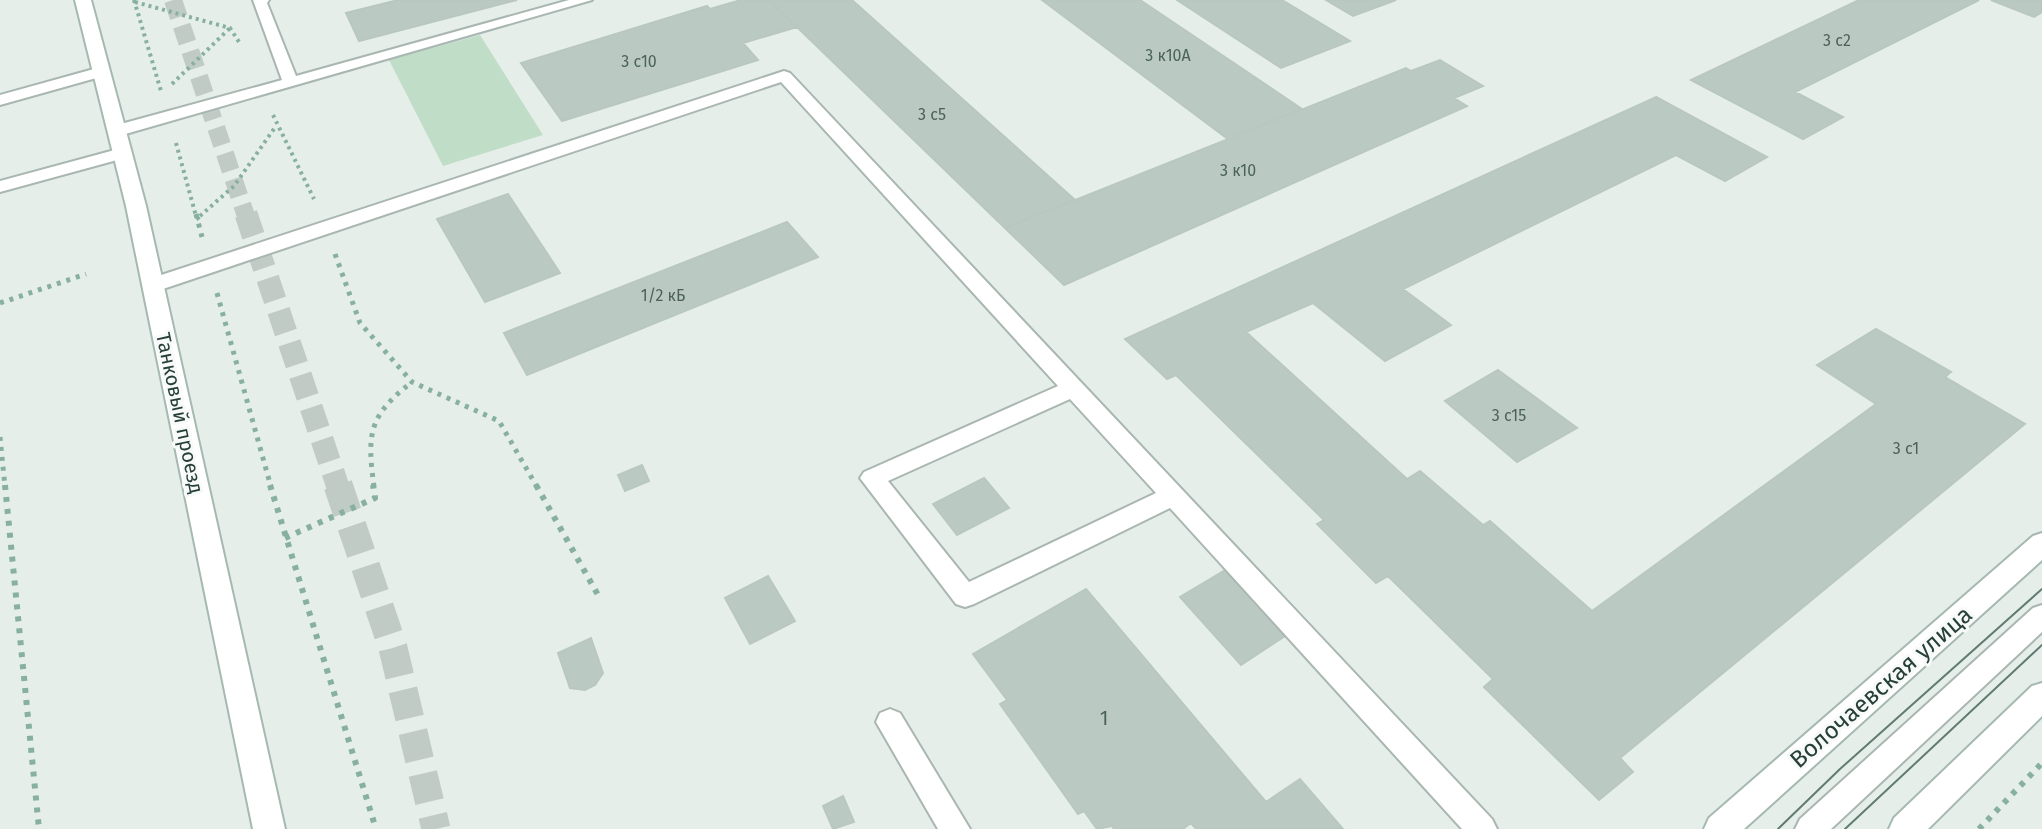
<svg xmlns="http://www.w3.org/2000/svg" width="2042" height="829" font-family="'Fira Sans',sans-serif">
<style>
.green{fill:#c0dec7}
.building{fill:#bbc9c3;stroke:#b9c7c1;stroke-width:2}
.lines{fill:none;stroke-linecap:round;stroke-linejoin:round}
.primary-tunnel-far2{stroke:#c0cbc6;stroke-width:18;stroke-dasharray:18 9;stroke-linecap:butt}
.primary-tunnel-far1{stroke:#c0cbc6;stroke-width:23;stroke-dasharray:23 11;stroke-linecap:butt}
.primary-tunnel{stroke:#c0cbc6;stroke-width:29;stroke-dasharray:29 14;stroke-linecap:butt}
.lane-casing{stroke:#a9b6b1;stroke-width:4}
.secondary-casing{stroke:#a5b9b2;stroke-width:4}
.path-far2{stroke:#88b0a2;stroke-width:4;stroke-dasharray:3 4;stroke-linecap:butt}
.path-far1{stroke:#88b0a2;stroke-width:5;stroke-dasharray:4 6;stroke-linecap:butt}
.path{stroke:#88b0a2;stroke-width:6;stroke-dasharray:5 7;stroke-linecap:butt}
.lane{fill:#fff;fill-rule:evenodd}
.secondary{fill:#fff;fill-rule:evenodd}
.tram{stroke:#607b73;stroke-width:2}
.labels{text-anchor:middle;stroke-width:6;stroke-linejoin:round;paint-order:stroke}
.number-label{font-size:16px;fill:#4b625b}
.street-label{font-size:20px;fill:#263f38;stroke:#f7faf8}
.near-number-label{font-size:20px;fill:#4b625b}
.near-street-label{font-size:24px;fill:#263f38;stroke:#f7faf8}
</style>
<rect width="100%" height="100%" fill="#e6eeea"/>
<path class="green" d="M480,35l63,100 -100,31 -54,-106z"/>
<path class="building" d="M398,0h119l-158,41 -13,-28z
M741,0h28l28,27 -54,16 15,17 -196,61 -41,-58 186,-57 3,3z
M769,0h83l223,200 -70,28z
M1042,0h98l162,109 -74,30z
M1177,0h105l68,41 -69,27z
M1326,0h70l-43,16z
M1859,0h120l-184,92 48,25 -40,22 -112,-59z
M1991,0h51v12l-8,5z
M1440,60l43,26 -29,12 13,8 -403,179 -59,-57 401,-160 5,3z
M1656,97l111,60 -42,24 -49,-26 -273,134 48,36 -66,36 -72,-58 -67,29 161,147 13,-8 63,54 7,-4 102,90 284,-207 -59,-39 59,-36 75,43 -6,5 80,47 -405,334 13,14 -34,28 -115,-113 9,-8 -105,-103 -12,7 -59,-59 7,-4 -148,-145 -9,4 -42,-40z
M508,194l52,79 -75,29 -48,-83z
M787,222l31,35 -291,118 -23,-42z
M1498,370l79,58 -60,34 -72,-61z
M642,465l7,16 -24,10 -7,-16z
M984,478l25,30 -52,27 -24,-31z
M1227,569l61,65 -47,31 -61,-68z
M768,576l27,45 -45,23 -25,-46z
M1086,589l180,213 34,-23 43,50h-147l-5,-6 -8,6h-69l-2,-3 -15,3 -13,-18 -6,3 -78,-110 7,-4 -34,-46z
M591,638l12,35 -8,12 -10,5 -15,-2 -12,-35z
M843,796l11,26 -21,7 -10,-23z"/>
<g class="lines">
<path class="primary-tunnel-far2" d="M173,0l73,216"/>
<path class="primary-tunnel-far1" d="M246,214l92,273"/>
<path class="primary-tunnel" d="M338,485l55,163 43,181"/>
<defs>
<path id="lane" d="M253,0h16l-2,3 29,73 273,-76h23l-470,135h-12l-2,-4 2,-4 172,-47z
M101,67l8,5 -2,3 -107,30v-10z
M784,71l6,2 702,746 5,10h-35l-292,-321 -196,96 -9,3 -9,-3 -96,-126 4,-6 194,-86 -277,-304 -621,208h-14l-3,-5 3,-5zM1070,399l86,94 -187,89 -81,-101z
M122,148l9,5 -3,4 -128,35v-11z
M2042,605v27l-211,197h-36l5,-10 233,-211z
M890,709l10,4 70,116h-32l-62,-107 4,-9z"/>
<path id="secondary" d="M75,0h16l55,206 139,623h-32l-127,-623z
M2042,533v27l-298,269h-40l5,-11 324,-282z
M2042,683v33l-114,113h-39l5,-11 138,-132z"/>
</defs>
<use href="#lane" class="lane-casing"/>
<use href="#secondary" class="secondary-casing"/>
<path class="path-far2" d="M134,0l27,91
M135,2l95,26 11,17
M172,84l59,-57
M273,115l41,84
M176,143l20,73
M200,216l34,-30 42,-60"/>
<path class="path-far1" d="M196,214l6,23
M196,219l6,-5
M335,254l25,69 52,59 87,39 38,66
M217,293l54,194
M0,303l86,-29
M0,437l5,50
M374,487c-7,-53 -6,-71 38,-105"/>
<path class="path" d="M5,485l34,344
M270,485l106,344
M536,485l62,110
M285,538l90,-40 -2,-13
M1979,829l63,-66"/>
<use href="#lane" class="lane"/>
<use href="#secondary" class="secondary"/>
<path class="tram" d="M1778,829l62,-60 202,-180
M1845,829l197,-184"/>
</g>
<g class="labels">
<g class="number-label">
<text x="1837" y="46">3 с2</text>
<text x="1168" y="61">3 к10А</text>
<text x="639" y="67">3 с10</text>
<text x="932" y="120">3 с5</text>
<text x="1238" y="176">3 к10</text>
<text x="663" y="301">1/2 кБ</text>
<text x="1509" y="421">3 с15</text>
<text x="1906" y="454">3 с1</text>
</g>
<g class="street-label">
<text transform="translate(180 413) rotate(78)" y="7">Танковый проезд</text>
</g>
<g class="near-number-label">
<text x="1104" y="725">1</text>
</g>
<g class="near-street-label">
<text transform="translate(1881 687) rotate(-41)" y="8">Волочаевская улица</text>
</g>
</g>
</svg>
